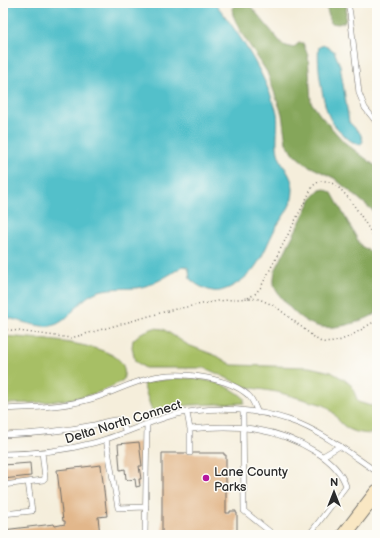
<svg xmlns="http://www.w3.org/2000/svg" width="380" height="538" font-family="'Balsamiq Sans',sans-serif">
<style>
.green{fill:#a7bf65;stroke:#697548}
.forest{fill:#85a65a;stroke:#586842}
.water{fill:#53c0ca;stroke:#3f767a}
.building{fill:#e2b78b}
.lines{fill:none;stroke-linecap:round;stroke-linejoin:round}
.lane-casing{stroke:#726f69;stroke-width:6}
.secondary-casing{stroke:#726f69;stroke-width:16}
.path{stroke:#726f69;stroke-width:1.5;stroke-dasharray:1 3;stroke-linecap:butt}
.lane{stroke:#fff;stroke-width:5}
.secondary{stroke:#f9e7c3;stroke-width:14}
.poi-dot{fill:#b5179e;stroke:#fdfcf7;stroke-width:1.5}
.labels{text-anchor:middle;stroke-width:3;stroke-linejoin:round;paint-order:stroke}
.street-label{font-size:13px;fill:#2b2b2b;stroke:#fdfcf7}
.poi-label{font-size:13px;fill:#2b2b2b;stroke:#fdfcf7;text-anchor:start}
</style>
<rect width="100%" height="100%" fill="#fdfcf7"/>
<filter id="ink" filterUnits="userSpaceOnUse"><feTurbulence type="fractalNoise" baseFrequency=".025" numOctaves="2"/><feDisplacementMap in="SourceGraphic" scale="8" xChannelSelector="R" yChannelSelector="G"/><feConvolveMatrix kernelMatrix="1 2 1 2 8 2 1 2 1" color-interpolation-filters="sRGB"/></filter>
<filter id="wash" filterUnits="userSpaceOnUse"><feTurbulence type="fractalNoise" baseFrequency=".012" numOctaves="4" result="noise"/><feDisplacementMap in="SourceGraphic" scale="16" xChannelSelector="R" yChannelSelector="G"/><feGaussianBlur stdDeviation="0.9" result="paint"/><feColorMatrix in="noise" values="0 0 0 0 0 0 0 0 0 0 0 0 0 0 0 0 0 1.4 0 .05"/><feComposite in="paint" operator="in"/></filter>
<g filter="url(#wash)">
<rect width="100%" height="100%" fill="#f5eedb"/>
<path class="green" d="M154,328l9,1 25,16 29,11 15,9 77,2 22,5 14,8 7,6 6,16 13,4 6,-3v31c-14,0 -28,-1 -38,-13 -4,-6 -8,-12 -15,-16l-47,-13 -31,-5 -41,-19h-60l-10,-7 -3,-14 1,-7 8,-7z
M3,336c25,2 103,6 118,26 4,6 4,12 2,18 -5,3 -10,6 -16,9 -32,13 -70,14 -104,15z
M176,378c24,0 49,3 68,20v5l-53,2 -15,2 -23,7 -10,-30 13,-3z"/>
<path class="forest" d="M241,3h7l35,42 10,3 6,-5h4l5,13 3,46 9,13 24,27 30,23 3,1v48l-43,-36 -27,-13 -11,-9 -10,-13 -4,-29 -15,-42 -27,-41 -7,-16 -1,-7 4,-4z
M325,3h22l-2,19 -7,2 -7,-1z
M325,189l7,4 29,53 13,8 3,-1v60c-15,9 -46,19 -63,12 -11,-4 -22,-14 -29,-23 -10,-12 -13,-15 -10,-31l37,-73 8,-8z"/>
<path class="water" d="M3,3h212c22,28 43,59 56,93 2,6 5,12 6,17 2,12 -2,26 1,40 3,12 15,23 15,36 0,18 -10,26 -18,40 -7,13 -11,26 -20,38 -7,10 -22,21 -35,24 -9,2 -23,-5 -30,-12l-1,-9 -2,-3 -4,-1c-14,9 -30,20 -47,22 -13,1 -30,-1 -42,5 -18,8 -24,29 -43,33 -11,2 -36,-6 -48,-10z
M324,45l10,6 2,5 4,9 9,57 11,11 3,8 -2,3c-7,0 -12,-4 -16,-8 -5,-5 -11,-10 -14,-16 -8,-12 -15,-59 -12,-73z"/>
<g id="blocks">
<path class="building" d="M139,442l3,24h-3l2,13h-2l1,7 -4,1 -1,-8 -7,1 -1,-1h-1l-1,-10 -5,1 -2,-26z
M162,453h62v2h2v58h4v-2h6v2h1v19h-2v2l-18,-2v3h-55z
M30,463l1,13 -28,3v-14z
M101,465l6,51 -9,1 2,18h-97v-5l51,-6 1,2 10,-2v-3h-2l-6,-51z"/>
</g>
</g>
<g filter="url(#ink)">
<use href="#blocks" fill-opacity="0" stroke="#726f69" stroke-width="1"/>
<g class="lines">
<defs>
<path id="lane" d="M348,3l2,11 9,79 6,15 12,15
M3,409c29,-1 60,-2 88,-10 23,-6 45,-20 69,-23 24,-4 69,2 88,19 5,4 7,12 10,18
M243,411l1,100 30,24
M187,413l3,16c46,-5 86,-2 126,23 13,8 25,19 30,34l-37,49
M3,435c30,-1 61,-4 91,-10 8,-2 19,-7 27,-5l5,12
M106,439l12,69 28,-1
M190,453v-24
M3,454c31,0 60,-3 90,-11 27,-7 52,-20 80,-28 40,-10 88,-7 127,9 28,12 52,31 77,48
M323,456l17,-10
M3,485l40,-5 2,-2 -3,-26
M3,514l29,-3 -4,-29
M145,535l2,-111"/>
<path id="secondary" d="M344,535l33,-43"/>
</defs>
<use href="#lane" class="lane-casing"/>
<use href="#secondary" class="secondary-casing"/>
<path class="path" d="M248,298l7,-4 6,-7 52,-101c22,-23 52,38 62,53
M3,329l68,9 100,-28 47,-9 30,-3 11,1 16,7 44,35c19,7 42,-12 58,-21"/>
<use href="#lane" class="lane"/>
<use href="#secondary" class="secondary"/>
</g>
</g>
<circle class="poi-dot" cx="206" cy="478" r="4"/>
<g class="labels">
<g class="street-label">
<text transform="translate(123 421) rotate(-17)" y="5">Delta North Connect</text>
</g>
<g class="poi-label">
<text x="214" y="476">Lane County<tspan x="214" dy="15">Parks</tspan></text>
</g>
</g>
<rect width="380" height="538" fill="none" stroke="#fdfcf7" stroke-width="16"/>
<g transform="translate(334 492)" stroke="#fdfcf7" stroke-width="3" paint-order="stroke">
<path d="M0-3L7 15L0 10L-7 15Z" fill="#2b2b2b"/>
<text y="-6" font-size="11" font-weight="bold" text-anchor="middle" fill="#2b2b2b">N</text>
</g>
</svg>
